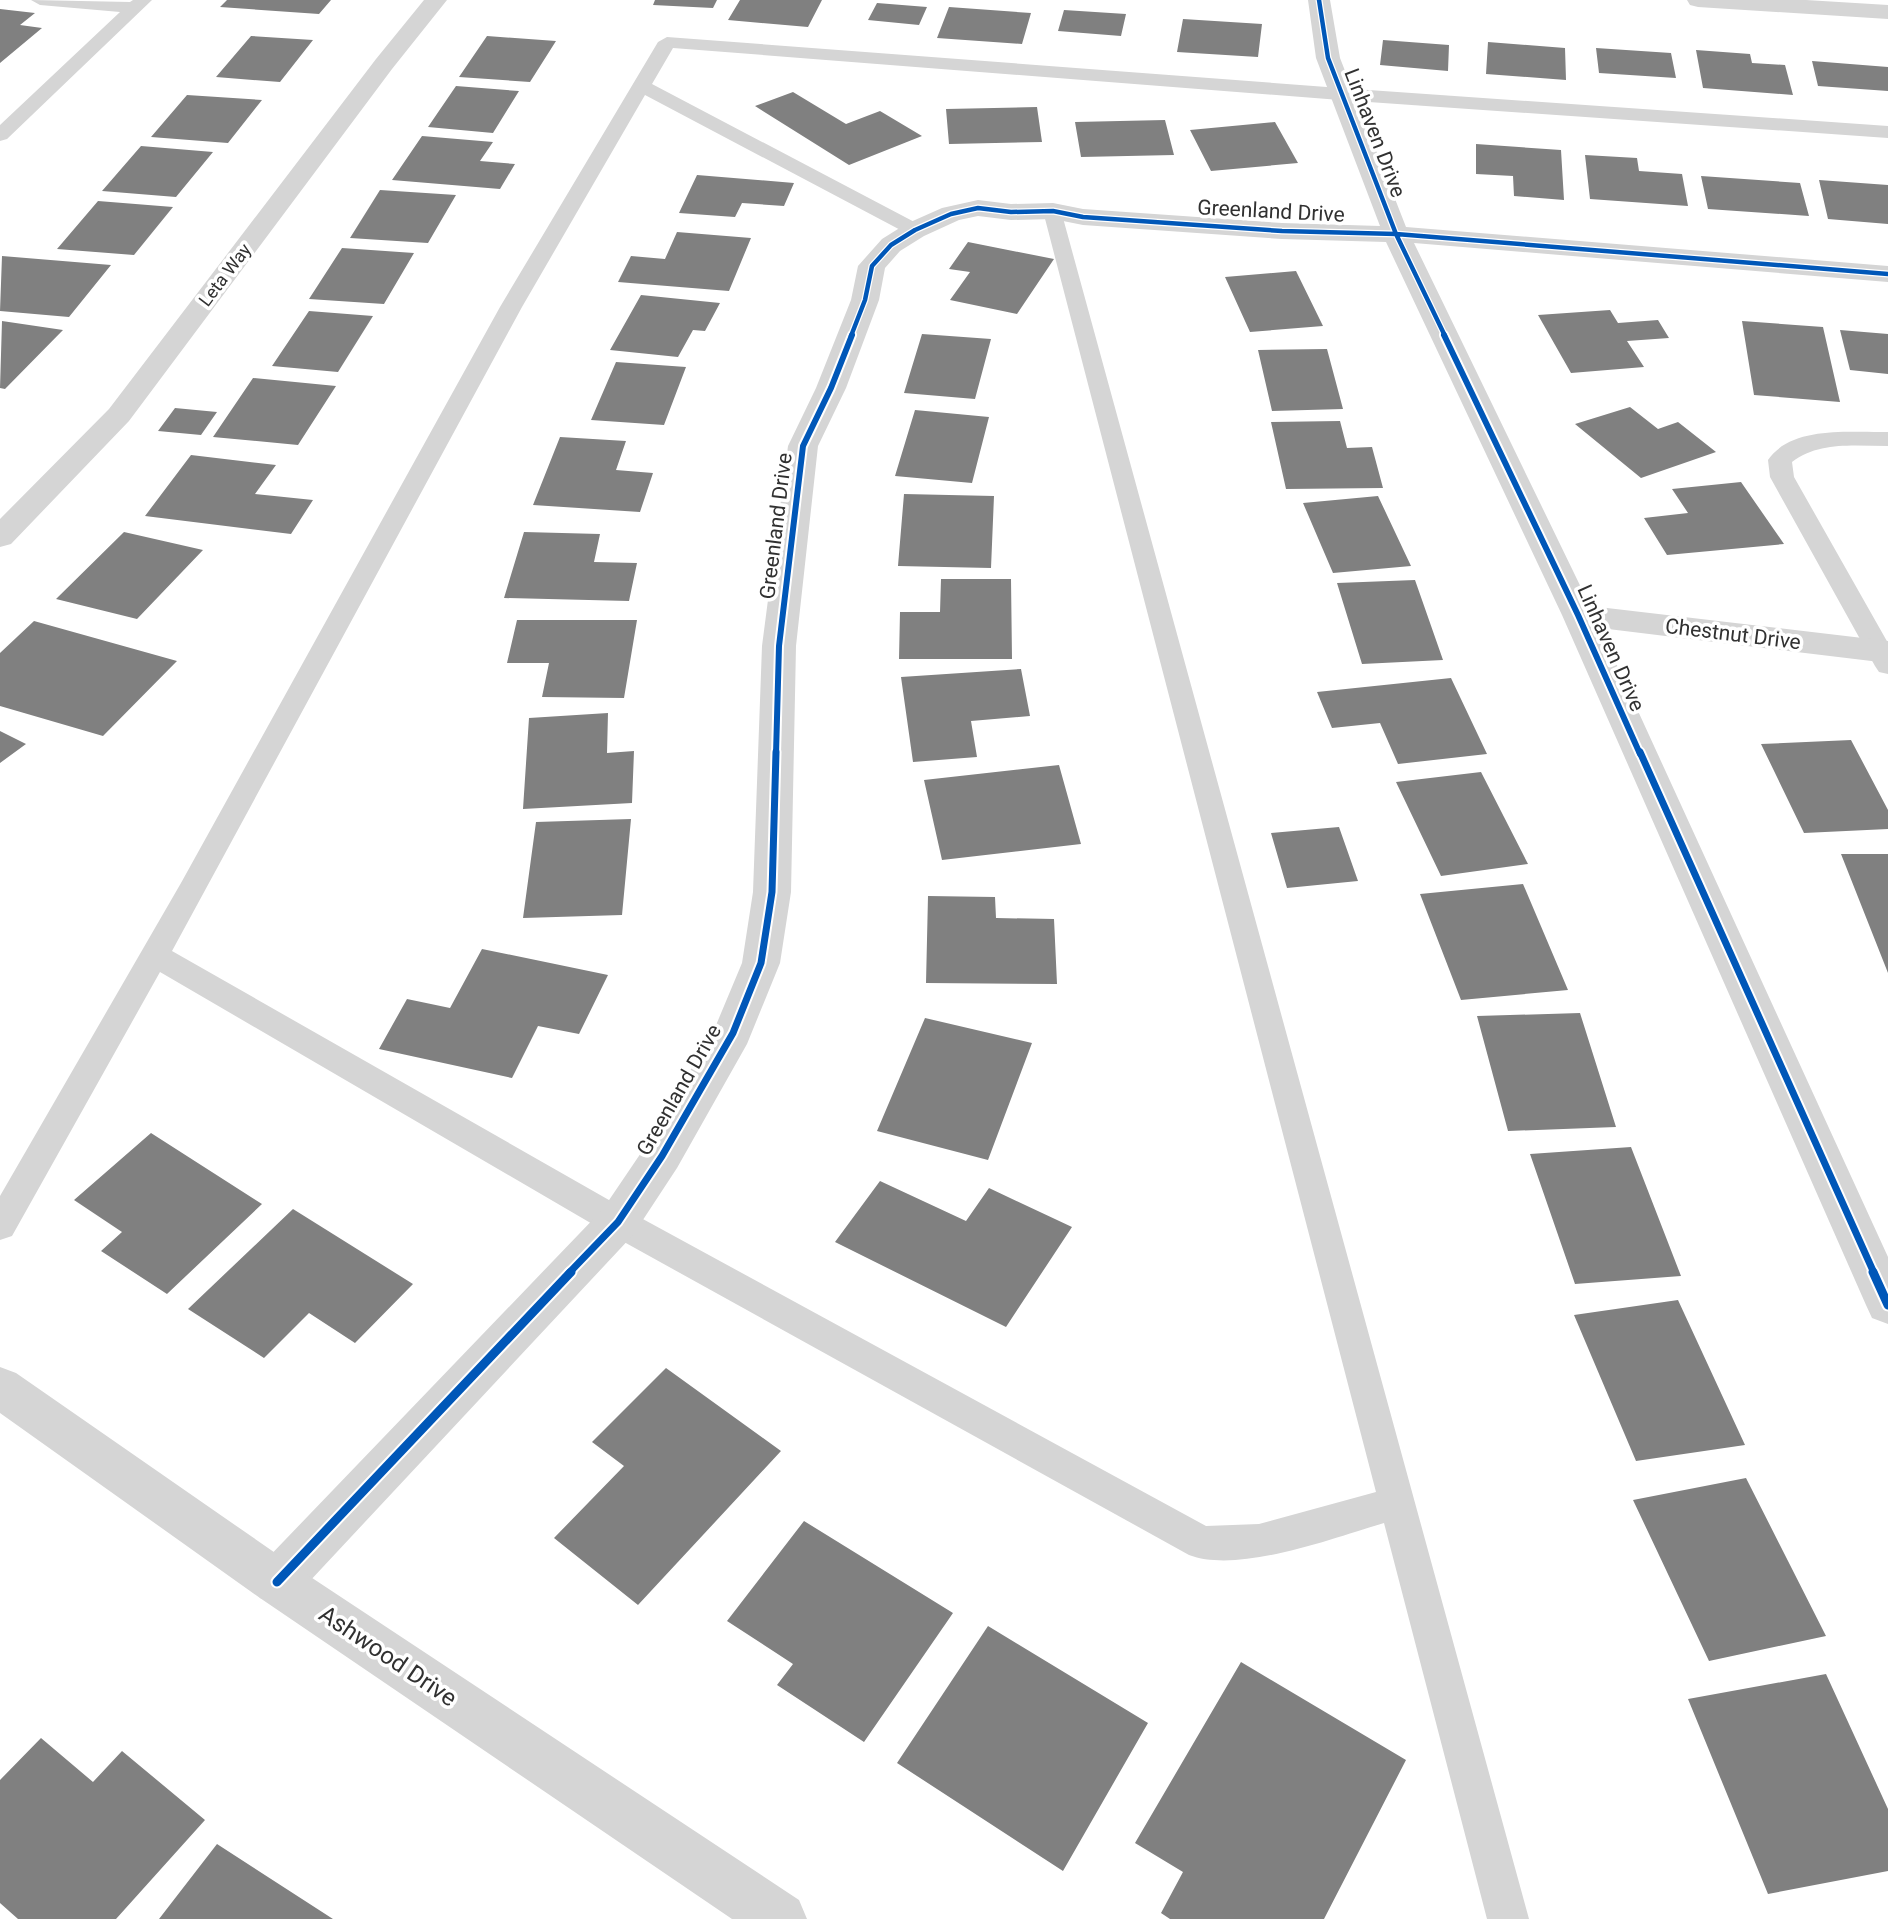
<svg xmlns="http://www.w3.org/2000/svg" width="1888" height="1919" font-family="Roboto,sans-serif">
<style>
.building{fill:#808080}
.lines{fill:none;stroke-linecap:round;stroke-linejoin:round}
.service{fill:#d5d5d5;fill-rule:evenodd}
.minor{fill:#d5d5d5;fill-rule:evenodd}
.tertiary{fill:#d5d5d5;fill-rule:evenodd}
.cycleway-far3-casing{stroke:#fff;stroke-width:7}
.cycleway-far2-casing{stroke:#fff;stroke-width:10}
.cycleway-far1-casing{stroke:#fff;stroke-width:11}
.cycleway-casing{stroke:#fff;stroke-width:13}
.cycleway-far3{stroke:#0057b8;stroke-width:4.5}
.cycleway-far2{stroke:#0057b8;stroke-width:6}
.cycleway-far1{stroke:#0057b8;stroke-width:7}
.cycleway{stroke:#0057b8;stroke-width:9}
.labels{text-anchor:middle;stroke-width:7;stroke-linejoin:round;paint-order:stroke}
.far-street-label{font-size:18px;fill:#313131;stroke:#fff}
.street-label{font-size:21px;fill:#313131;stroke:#fff}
.near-street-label{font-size:24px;fill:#313131;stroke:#fff}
</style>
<rect width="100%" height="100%" fill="#fff"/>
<path class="building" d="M227,0h104l-12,14 -99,-7z
M655,0h62l-4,8 -60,-3z
M740,0h82l-14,27 -80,-7z
M877,3l50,4 -8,18 -51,-5z
M949,7l82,6 -9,31 -85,-6z
M0,9l35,4 -15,12 22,3 -42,35z
M1064,10l62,4 -5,22 -63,-5z
M1183,19l79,5 -4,33 -81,-5z
M251,36l62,4 -33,42 -64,-5z
M487,36l69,5 -26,41 -71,-5z
M1383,40l66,5 -1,26 -68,-6z
M1488,42l77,6 1,32 -80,-6z
M1596,48l75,5 5,25 -77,-5z
M1696,50l54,4 2,9 33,2 8,30 -90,-7z
M1812,61l76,6v24l-70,-5z
M456,86l63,5 -26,42 -65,-6z
M793,92l53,32 34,-13 42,25 -73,29 -94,-59z
M187,95l75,5 -34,43 -77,-6z
M1037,107l5,35 -93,2 -3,-35z
M1165,120l9,35 -93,2 -6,-35z
M1275,122l23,41 -87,8 -21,-41z
M422,136l71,6 -13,19 35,3 -15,25 -108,-9z
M1476,144l85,6 3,50 -50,-4 -1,-20 -37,-2z
M141,146l72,6 -37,45 -74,-6z
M1585,155l52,3 2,13 43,3 6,32 -98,-7z
M697,175l97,8 -10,23 -42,-3 -7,14 -56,-4z
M1701,176l99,7 9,33 -101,-7z
M1819,180l69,5v39l-60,-5z
M380,190l76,5 -28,48 -78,-5z
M98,201l75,6 -39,48 -77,-6z
M677,232l74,6 -22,53 -111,-9 13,-26 34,3z
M968,242l86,17 -37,55 -67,-14 20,-28 -21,-3z
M342,248l72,5 -30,51 -75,-5z
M2,256l109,9 -42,52 -69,-6z
M1296,271l27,55 -73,6 -25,-55z
M641,295l79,8 -15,28 -12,-1 -15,27 -68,-7z
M1610,310l8,13 40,-3 11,18 -42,3 17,26 -73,6 -33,-58z
M309,311l64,5 -35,56 -66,-6z
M2,321l61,9 -58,59 -5,-1z
M1742,321l81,6 17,75 -86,-7z
M1840,330l48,4v40l-38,-4z
M922,334l69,5 -16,60 -71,-6z
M1327,349l16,60 -71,2 -14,-61z
M616,362l70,5 -22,58 -73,-5z
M253,378l83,8 -38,59 -85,-8z
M1630,407l28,22 20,-7 38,30 -75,26 -66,-54z
M175,408l42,4 -16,23 -43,-4z
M915,410l74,7 -17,66 -77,-7z
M1340,421l7,27 25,-1 11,41 -97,1 -15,-67z
M560,437l66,4 -10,29 37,3 -13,39 -107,-7z
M191,455l85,10 -21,29 58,6 -22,34 -146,-18z
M1741,482l43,62 -117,11 -23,-37 44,-5 -16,-24z
M904,494l90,2 -3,72 -93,-2z
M1378,496l33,70 -78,7 -30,-70z
M124,532l79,18 -66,69 -81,-20z
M524,532l76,2 -6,28 43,1 -8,38 -125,-3z
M941,579h70l1,80h-113l1,-47h40z
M1415,580l28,80 -81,4 -25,-81z
M517,620h120l-13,78 -82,-1 7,-34h-42z
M34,621l143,40 -74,75 -103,-30v-53z
M1021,669l9,47 -59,5 6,36 -64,5 -12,-85z
M1451,678l36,76 -89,10 -18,-41 -48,5 -15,-36z
M608,713l-1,40 27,-2 -2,52 -109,6 6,-91z
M0,731l26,13 -26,19z
M1851,740l37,70v19l-84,4 -43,-89z
M1059,765l22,79 -139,16 -18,-80z
M1481,772l47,92 -87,12 -45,-94z
M631,819l-9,96 -99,3 13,-96z
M1339,827l19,54 -71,7 -16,-55z
M1841,854h47v119z
M1523,884l45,106 -107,10 -41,-106z
M928,896l67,1 1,21 58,1 3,65 -131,-1z
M482,949l126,26 -29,59 -41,-8 -26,52 -133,-29 28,-50 43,9z
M1580,1013l36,114 -108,4 -31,-115z
M925,1018l107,25 -44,117 -111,-29z
M151,1133l111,71 -95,90 -66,-43 21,-19 -48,-32z
M1631,1147l50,129 -106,8 -45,-130z
M880,1181l86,40 23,-33 83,39 -66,100 -171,-85z
M293,1209l120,75 -58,59 -46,-30 -45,45 -76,-49z
M1678,1300l67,145 -109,16 -62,-146z
M666,1368l115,83 -143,154 -84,-67 70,-72 -32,-24z
M1746,1478l80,158 -117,25 -76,-161z
M804,1521l149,92 -89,129 -87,-57 16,-21 -66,-43z
M988,1626l160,97 -85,148 -166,-108z
M1241,1662l165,98 -82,159h-154l-9,-6 22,-41 -48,-29z
M1826,1674l62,135v62l-120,23 -80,-195z
M41,1738l52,44 29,-31 83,69 -89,99h-98l-18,-16v-123z
M217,1844l116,75h-174z"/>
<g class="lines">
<path class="service" d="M31,0l99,2 3,-2h19l-145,139 -7,2v-16l120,-113 -80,-7z
M667,37l673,51 548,38v12l-548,-38 -667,-52 -21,36 270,142 3,4 -3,4h-14l-263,-139 -123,212 -350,644 458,261 576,314 53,-2 117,-32 -333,-1281 3,-4h14l469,1712h-42l-103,-396c-51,15 -145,51 -195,32l-583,-323 -446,-260 -148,264 -12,4v-44l181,-313 319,-576 158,-265z
M1888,432v14c-33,0 -69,-5 -96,16l2,15 94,166v31l-9,-2 -4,-6 -105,-189 -2,-17c24,-35 83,-27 120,-28z"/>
<path class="minor" d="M424,0h23l-55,69 -263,352 -118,123 -11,3v-28l109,-110 267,-350z
M1308,0h22l10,58 66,169 482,39v16l-474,-39 176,363 298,35v22l-288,-35 288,629v67l-16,-6 -6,-13 -304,-690 -176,-373 -104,-3 -199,-14 -30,-6 -42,1 -33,-4 -19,4 -35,16 -24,15 -15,17 -6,32 -33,88 -28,58 -22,200 -5,246 -11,71 -33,81 -70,124 -44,67 -339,363 -17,7 -17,-7 -7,-16 7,-16 343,-357 44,-65 67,-114 28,-67 11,-71 9,-246 26,-200 28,-58 35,-88 7,-34 24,-27 24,-15 36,-16 36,-8 33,4 42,-1 30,6 199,14 98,3 -64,-168z
M1687,0h119l82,5v14l-190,-12 -8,-2z"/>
<path class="tertiary" d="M0,1367l16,6 278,193 505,334 8,19h-75l-472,-321 -260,-185z"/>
<defs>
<path id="cycleway-far3" d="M1319,0l9,58 68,176 49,102
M851,336l14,-36 7,-34 19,-21 24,-15 36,-16 27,-6 33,4 42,-1 30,6 199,14 114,3 492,40"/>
<path id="cycleway-far2" d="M1444,335l134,280 62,139
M776,754l3,-108 24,-200 28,-58 21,-53"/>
<path id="cycleway-far1" d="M1640,752l234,521
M569,1273l49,-51 44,-66 71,-123 28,-70 11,-71 4,-140"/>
<path id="cycleway" d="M1873,1272l15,33
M277,1582l294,-310"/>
</defs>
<use href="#cycleway-far3" class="cycleway-far3-casing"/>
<use href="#cycleway-far2" class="cycleway-far2-casing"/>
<use href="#cycleway-far1" class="cycleway-far1-casing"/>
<use href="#cycleway" class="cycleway-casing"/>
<use href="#cycleway-far3" class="cycleway-far3"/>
<use href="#cycleway-far2" class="cycleway-far2"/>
<use href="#cycleway-far1" class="cycleway-far1"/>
<use href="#cycleway" class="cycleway"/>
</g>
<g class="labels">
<g class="far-street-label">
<text transform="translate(225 275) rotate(-53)" y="6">Leta Way</text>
</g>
<g class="street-label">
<text transform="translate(1375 133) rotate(69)" y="7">Linhaven Drive</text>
<text transform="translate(1271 211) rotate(3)" y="7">Greenland Drive</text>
<text transform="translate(776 526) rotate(-83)" y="7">Greenland Drive</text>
<text transform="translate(1733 634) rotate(7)" y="7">Chestnut Drive</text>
<text transform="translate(1611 648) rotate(66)" y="7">Linhaven Drive</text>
<text transform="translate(679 1090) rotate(-60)" y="7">Greenland Drive</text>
</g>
<g class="near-street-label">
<text transform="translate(388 1656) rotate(34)" y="8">Ashwood Drive</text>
</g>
</g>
</svg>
